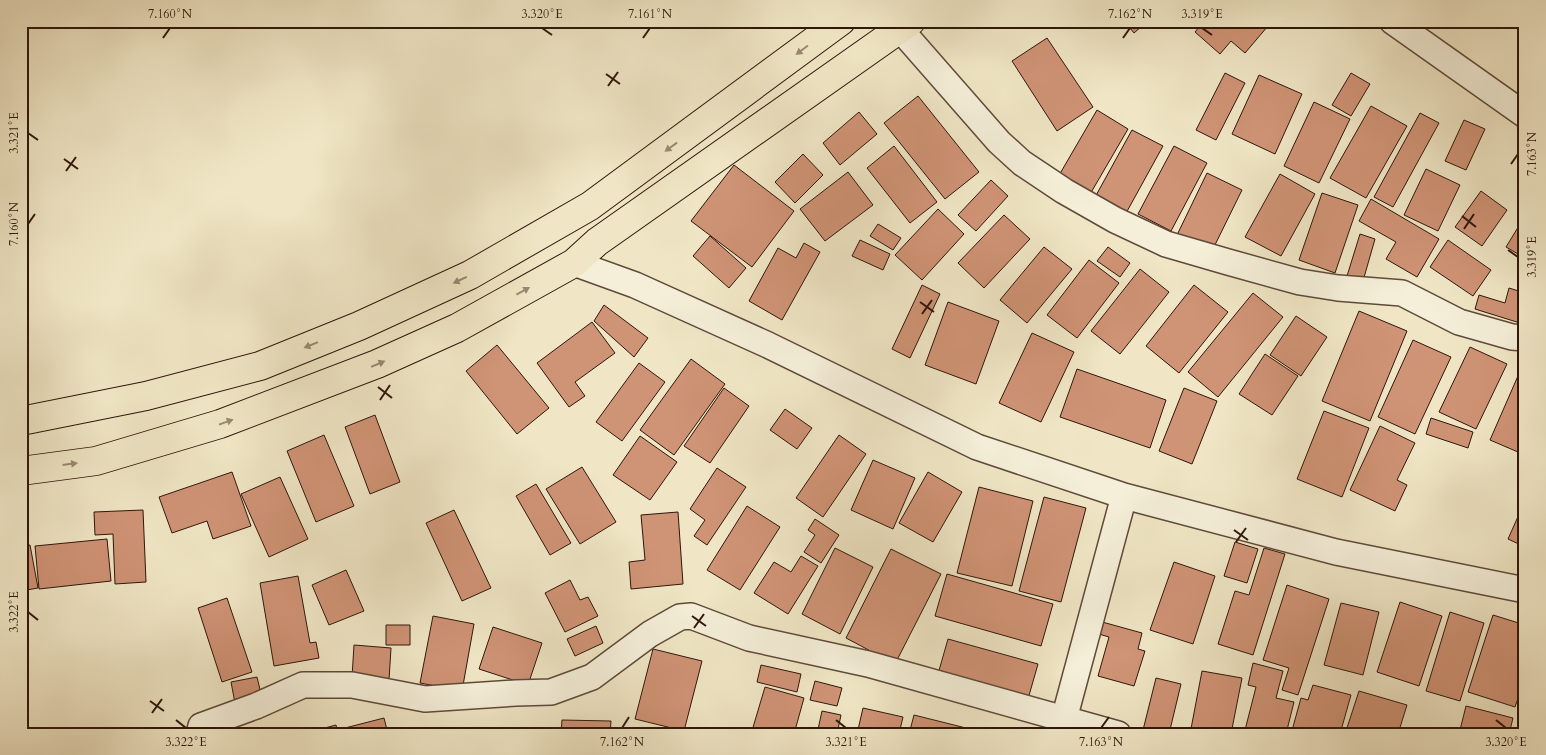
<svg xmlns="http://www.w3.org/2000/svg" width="1546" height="755" font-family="Cardo,serif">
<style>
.building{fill:#cf9375;stroke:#2f160b}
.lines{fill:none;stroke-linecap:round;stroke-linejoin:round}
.street-casing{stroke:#5f4a3a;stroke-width:28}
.primary-casing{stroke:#2f160b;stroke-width:30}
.street{stroke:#f5efd9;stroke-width:25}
.primary{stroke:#f0e6c5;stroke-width:28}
.oneway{fill:#998871}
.ticks{fill:none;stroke:#2f160b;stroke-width:2}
.neatline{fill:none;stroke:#2f160b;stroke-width:2}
.ticks-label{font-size:12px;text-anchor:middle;fill:#2f160b}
</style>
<rect width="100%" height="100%" fill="#f0e6c5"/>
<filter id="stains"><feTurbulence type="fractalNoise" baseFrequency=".004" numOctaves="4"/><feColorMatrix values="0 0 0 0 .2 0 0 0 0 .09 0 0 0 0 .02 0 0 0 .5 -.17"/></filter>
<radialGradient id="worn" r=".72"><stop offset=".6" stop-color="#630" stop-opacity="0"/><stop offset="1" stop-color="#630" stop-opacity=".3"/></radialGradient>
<path class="building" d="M1124,21h24l-14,12z
M1204,21h59l5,5 -23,27 -14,-12 -11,13 -25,-22z
M1047,38l46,69 -36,24 -45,-70z
M1225,73l20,10 -29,57 -20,-10z
M1351,73l19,11 -19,32 -19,-11z
M1259,75l43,19 -27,60 -43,-20z
M918,96l61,76 -34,27 -61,-76z
M1314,102l36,17 -31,64 -35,-17z
M1371,106l36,20 -41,72 -36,-20z
M1097,110l31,19 -39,67 -31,-19z
M859,112l18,22 -37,31 -17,-22z
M1420,113l19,10 -46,84 -19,-10z
M1464,120l21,9 -19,41 -21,-9z
M1132,130l31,16 -38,69 -31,-16z
M894,146l43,56 -27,21 -43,-55z
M1174,146l33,17 -36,68 -33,-17z
M803,154l20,21 -28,28 -20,-21z
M734,165l60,46 -42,56 -61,-46z
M1426,169l34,16 -22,46 -34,-16z
M848,172l25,33 -48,36 -25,-32z
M1207,173l35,17 -30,61 -35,-16z
M1280,174l35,20 -34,62 -36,-19z
M991,180l17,16 -32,35 -18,-16z
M1481,191l26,19 -25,36 -27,-19z
M1322,193l36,12 -23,68 -36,-13z
M1371,199l68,40 -22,38 -31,-18 10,-17 -37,-21z
M938,209l26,25 -42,46 -27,-25z
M1004,215l26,24 -46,49 -26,-25z
M1525,216v42l-19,-11z
M878,224l23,14 -8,12 -23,-14z
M1360,234l15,5 -12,42 -16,-5z
M710,236l36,32 -17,20 -36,-32z
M860,240l30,14 -7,16 -31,-14z
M1448,240l43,30 -18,26 -43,-29z
M804,243l16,9 -38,68 -33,-19 29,-53 18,10z
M1044,247l28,22 -45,54 -27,-23z
M1108,247l22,16 -10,14 -23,-16z
M1089,260l30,23 -42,55 -30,-23z
M1140,269l29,23 -49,62 -29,-23z
M922,285l18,9 -30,64 -18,-9z
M1194,285l34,27 -49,61 -33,-27z
M1509,288l16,5v13l-5,17 -45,-14 4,-14 26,8z
M1253,293l30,24 -65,80 -30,-25z
M948,302l51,19 -23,63 -51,-19z
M604,305l44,33 -14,19 -40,-36z
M1359,311l48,20 -37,90 -48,-20z
M1296,316l31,21 -26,39 -31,-21z
M592,322l23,31 -40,29 10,14 -16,11 -32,-44z
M1032,333l42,19 -33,70 -42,-19z
M1413,340l38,17 -36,77 -37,-17z
M497,345l52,63 -32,26 -51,-63z
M1470,347l37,17 -31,65 -37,-17z
M1265,354l33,22 -26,39 -33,-21z
M691,359l34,25 -51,71 -34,-25z
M639,363l26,19 -43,59 -26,-19z
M1077,369l89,31 -16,48 -90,-31z
M1521,369l4,2v84l-35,-15z
M724,388l25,18 -39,57 -26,-17z
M1184,388l33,13 -25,63 -33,-13z
M785,409l27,19 -15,21 -27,-19z
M1324,411l45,17 -27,69 -45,-18z
M375,415l25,67 -30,12 -25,-67z
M1431,418l42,14 -5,16 -42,-14z
M1380,426l35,17 -18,37 10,5 -12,26 -45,-21z
M324,435l30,71 -38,16 -29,-71z
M839,435l27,19 -43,63 -27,-19z
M640,436l37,26 -27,38 -37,-25z
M873,460l42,18 -22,51 -42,-19z
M582,467l34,55 -36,22 -34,-55z
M717,468l29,19 -39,58 -13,-9 11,-16 -15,-11z
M232,472l19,54 -38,13 -6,-18 -35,12 -13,-36z
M928,472l34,20 -29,50 -34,-19z
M280,477l28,62 -39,18 -28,-63z
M536,484l35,59 -21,12 -34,-59z
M979,487l54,14 -21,85 -55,-13z
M1044,497l42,11 -25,94 -42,-11z
M1525,501v46l-17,-8z
M747,506l33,21 -40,63 -33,-20z
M143,510l3,72 -31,2 -2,-50 -18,1 -1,-23z
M454,510l37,78 -29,13 -36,-78z
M678,512l5,72 -52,5 -2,-27 16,-2 -4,-45z
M815,519l24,16 -18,28 -17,-11 11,-17 -7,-5z
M107,539l4,42 -72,8 -4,-43z
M1235,542l23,7 -11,34 -23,-7z
M30,545l8,43 -17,3v-44z
M835,548l38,19 -33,67 -38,-20z
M1264,548l21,6 -32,101 -35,-11 17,-53 14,4z
M891,549l50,25 -46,90 -49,-26z
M801,556l17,10 -30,48 -34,-21 20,-31 17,10z
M1174,562l41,14 -22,68 -43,-14z
M346,570l18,41 -35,14 -17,-40z
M947,574l106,30 -12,42 -106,-30z
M298,576l12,67 6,-1 3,16 -45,8 -14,-83z
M570,580l10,20 8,-3 10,19 -33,16 -20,-39z
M1287,585l42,14 -31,96 -16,-5 7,-22 -26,-8z
M227,598l25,74 -30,10 -24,-74z
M1400,602l42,14 -23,70 -42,-14z
M1341,603l38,9 -16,63 -39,-10z
M1450,612l34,11 -24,78 -34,-10z
M1493,615l32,10v53l-10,29 -47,-15z
M433,616l41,8 -12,67 -42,-8z
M1095,620l47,13 -4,16 7,2 -11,35 -36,-10 11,-39 -17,-5z
M386,625h24v20h-24z
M596,626l7,17 -28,13 -8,-17z
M493,627l49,16 -14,42 -49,-16z
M948,639l90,25 -10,35 -90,-25z
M354,645l37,3 -2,32 -37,-3z
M653,649l49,12 -18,70 -49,-12z
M1253,663l30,8 -7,27 18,4 -8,32h-42l12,-47 -8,-2z
M761,665l40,9 -4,18 -40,-10z
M1202,671l40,7 -11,56h-41z
M257,677l5,21 -27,5 -4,-21z
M1156,678l25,6 -12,50h-27z
M815,681l27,7 -5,18 -27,-6z
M1313,685l38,10 -11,39h-49l10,-36 7,2z
M765,687l39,11 -10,36h-43z
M1359,691l48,14 -9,29h-53z
M1466,706l47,12 -4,16h-50z
M863,708l40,9 -4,17h-42z
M822,711l19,4 -4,19h-20z
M914,715l52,13 -1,6h-56z
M384,718l4,16h-42l-1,-6z
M562,720l49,1 -1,13h-49z
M336,725l2,9h-36z"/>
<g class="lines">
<defs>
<path id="street" d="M1392,21l133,94
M900,29l99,113 23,21 42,28 51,29 51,24 62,18 72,20 38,6 64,5 57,29 53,15 13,1
M574,263l61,22 133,60 209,102 147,49 212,56 189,38
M199,734l2,-8 55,-20 47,-21h49l73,14 91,-6 35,-1 41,-15 58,-43 30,-17 11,-1 58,22 119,26 250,70
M1060,734l64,-238"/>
<path id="primary" d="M21,421l125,-25 114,-30 99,-40 111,-51 120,-69 251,-185
M21,471l75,-10 124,-37 157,-60 80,-36 117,-65 23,-21 314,-221"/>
</defs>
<use href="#street" class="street-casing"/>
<use href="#primary" class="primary-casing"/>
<use href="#street" class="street"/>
<use href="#primary" class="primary"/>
</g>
<defs><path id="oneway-solid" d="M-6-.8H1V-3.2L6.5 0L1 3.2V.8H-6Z" transform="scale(1.25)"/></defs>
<g class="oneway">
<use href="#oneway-solid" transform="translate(802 50) rotate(143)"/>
<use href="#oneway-solid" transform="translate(671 147) rotate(144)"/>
<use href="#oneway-solid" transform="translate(460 280) rotate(155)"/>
<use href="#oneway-solid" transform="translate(523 291) rotate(-29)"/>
<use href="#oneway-solid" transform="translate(311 345) rotate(158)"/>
<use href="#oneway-solid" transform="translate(378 364) rotate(-23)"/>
<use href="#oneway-solid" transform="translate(226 422) rotate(-20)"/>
<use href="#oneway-solid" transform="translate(70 464) rotate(-7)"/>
</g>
<path class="ticks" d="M542,28l10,7M1202,28l10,7M163,38l7,-10M643,38l7,-10M1123,38l7,-10M606,74l14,10M608,86l10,-14M28,133l10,7M64,159l14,10M1511,164l7,-10M66,171l10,-14M1462,216l14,11M28,224l7,-10M1464,229l10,-15M1508,250l10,7M920,302l14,10M922,314l10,-14M378,387l14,11M380,400l10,-15M1234,530l14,10M1236,542l10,-14M28,612l10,8M692,616l14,10M694,628l10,-14M150,701l14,10M152,713l10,-14M176,720l10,8M836,720l10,8M1496,720l10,8M622,728l7,-11M1101,728l8,-11"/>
<rect width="1546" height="755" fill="none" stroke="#f0e6c5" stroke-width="55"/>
<rect x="28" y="28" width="1490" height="700" class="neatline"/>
<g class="ticks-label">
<text x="170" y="18">7.160°N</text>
<text x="542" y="18">3.320°E</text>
<text x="650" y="18">7.161°N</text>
<text x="1130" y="18">7.162°N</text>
<text x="1202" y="18">3.319°E</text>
<text transform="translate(14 133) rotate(-90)" y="4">3.321°E</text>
<text transform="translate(1532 154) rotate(-90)" y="4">7.163°N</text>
<text transform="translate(14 224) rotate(-90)" y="4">7.160°N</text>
<text transform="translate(1532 257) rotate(-90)" y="4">3.319°E</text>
<text transform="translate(14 612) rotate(-90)" y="4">3.322°E</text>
<text x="186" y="746">3.322°E</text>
<text x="622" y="746">7.162°N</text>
<text x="846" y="746">3.321°E</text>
<text x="1101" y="746">7.163°N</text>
<text x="1506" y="746">3.320°E</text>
</g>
<rect width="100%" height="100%" filter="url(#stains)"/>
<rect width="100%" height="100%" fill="url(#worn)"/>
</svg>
